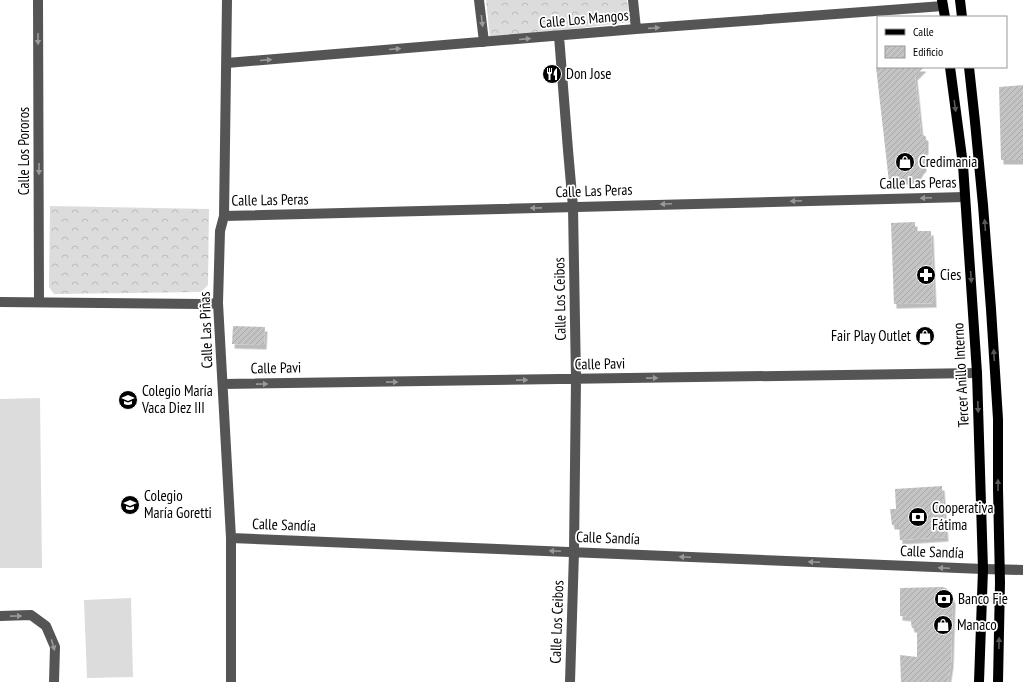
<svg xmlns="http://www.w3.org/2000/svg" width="1023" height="682" font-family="'PT Sans Narrow',sans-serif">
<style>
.grass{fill:#dcdcdc}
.forest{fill:url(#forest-crowns)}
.building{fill:url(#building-hatch);filter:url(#shadow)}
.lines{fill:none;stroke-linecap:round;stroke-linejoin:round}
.minor{stroke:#555;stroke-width:10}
.major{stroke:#000;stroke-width:10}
.oneway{fill:#999}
.oneway2{fill:#595959}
.labels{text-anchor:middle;stroke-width:3.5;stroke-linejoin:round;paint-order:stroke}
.street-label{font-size:15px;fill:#000;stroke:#fff}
.poi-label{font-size:15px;fill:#000;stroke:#fff;text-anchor:start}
</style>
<defs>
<pattern id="forest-crowns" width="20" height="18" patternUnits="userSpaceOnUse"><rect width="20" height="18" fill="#dcdcdc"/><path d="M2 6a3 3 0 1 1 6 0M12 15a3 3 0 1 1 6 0" fill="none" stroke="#bbb"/></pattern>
<pattern id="building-hatch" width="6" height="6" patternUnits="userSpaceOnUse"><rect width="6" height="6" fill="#c4c4c4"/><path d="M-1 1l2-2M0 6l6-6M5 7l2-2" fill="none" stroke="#a7a7a7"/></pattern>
<filter id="shadow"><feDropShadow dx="2.5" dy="4.5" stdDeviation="0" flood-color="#0004"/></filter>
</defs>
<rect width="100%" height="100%" fill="#fff"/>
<path class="grass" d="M40,398l2,170h-42v-169z
M131,598l2,79 -46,1 -3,-78z"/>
<path class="forest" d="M486,0h141l3,22 -140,17z
M50,206l159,3 -1,76 -7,7 -147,2 -5,-7z"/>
<path class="building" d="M876,67h48l-9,9 6,57 5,4v12l-3,5 1,13 -3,3 -2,4 -3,2 -3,3 -24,3z
M1023,85v75h-22l-2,-73z
M915,222v9h16l3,72 -40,1 -3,-81z
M233,326l32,1 -1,18 -32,-1z
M942,486l4,51 -46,3 -1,-15h-7l-2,-16h6l-1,-20z
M942,587l4,1 5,6 2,6 -2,63 -3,19h-47l-1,-27 17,2v-29h-5l-2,-11 -10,-1v-28z"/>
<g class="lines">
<path class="minor" d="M38,0l1,302
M227,0l-3,216 -4,15 -2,72 13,235v144
M479,0l5,42
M633,0l3,29
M559,36l9,114 5,57 3,172 -2,173 -4,130
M227,63l409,-34 307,-23
M224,216l741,-19
M0,302l202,2 16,-1
M223,384l754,-11
M231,538l752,31 40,1
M0,616l31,-1 15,11 9,21 -1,35"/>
<path class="major" d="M942,0l3,17
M960,0l2,17
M950,67l13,98 14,208 6,196 -4,113
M969,67l6,55 8,83 8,104 7,110v70l2,93 -2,100"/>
</g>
<defs><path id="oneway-solid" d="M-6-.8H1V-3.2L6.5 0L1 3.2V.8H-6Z"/></defs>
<g class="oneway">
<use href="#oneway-solid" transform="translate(482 21) rotate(84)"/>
<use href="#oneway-solid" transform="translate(654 28) rotate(-4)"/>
<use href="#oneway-solid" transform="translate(38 39) rotate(90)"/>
<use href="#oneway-solid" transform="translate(525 39) rotate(-5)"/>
<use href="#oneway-solid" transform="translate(395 49) rotate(-5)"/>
<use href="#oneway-solid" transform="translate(266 60) rotate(-5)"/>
<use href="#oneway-solid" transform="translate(39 169) rotate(90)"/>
<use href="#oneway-solid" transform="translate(926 198) rotate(178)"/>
<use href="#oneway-solid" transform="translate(796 201) rotate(178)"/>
<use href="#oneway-solid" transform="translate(666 204) rotate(178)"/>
<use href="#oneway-solid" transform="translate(536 208) rotate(179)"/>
<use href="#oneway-solid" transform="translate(652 378) rotate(-1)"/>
<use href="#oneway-solid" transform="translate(522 380) rotate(-1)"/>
<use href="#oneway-solid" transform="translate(392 382) rotate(-1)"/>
<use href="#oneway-solid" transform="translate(262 384) rotate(-1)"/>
<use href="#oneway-solid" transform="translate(555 551) rotate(-178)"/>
<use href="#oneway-solid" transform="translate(685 557) rotate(-178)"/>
<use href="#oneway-solid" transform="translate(814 562) rotate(-178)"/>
<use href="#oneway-solid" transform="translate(944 568) rotate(-178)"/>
<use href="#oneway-solid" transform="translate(16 616) rotate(-1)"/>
<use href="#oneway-solid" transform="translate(53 645) rotate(74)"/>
</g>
<g class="oneway2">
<use href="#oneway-solid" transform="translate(955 106) rotate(82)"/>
<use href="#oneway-solid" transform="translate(985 225) rotate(-94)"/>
<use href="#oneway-solid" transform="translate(971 277) rotate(86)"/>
<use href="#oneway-solid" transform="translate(994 355) rotate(-93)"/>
<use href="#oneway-solid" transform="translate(978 407) rotate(88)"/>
<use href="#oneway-solid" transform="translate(998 485) rotate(-90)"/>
<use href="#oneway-solid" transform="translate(999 643) rotate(-89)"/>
</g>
<defs>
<symbol id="restaurant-disc" viewBox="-11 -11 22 22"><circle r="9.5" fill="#000" stroke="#fff"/><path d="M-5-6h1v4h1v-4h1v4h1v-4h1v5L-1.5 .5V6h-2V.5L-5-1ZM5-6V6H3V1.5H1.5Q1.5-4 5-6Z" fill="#fff"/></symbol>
<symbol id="shop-disc" viewBox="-11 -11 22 22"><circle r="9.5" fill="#000" stroke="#fff"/><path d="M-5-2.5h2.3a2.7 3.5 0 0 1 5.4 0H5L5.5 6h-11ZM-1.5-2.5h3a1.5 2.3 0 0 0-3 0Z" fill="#fff"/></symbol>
<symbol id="pharmacy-disc" viewBox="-11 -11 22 22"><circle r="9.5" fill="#000" stroke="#fff"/><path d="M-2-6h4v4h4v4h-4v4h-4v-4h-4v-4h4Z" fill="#fff"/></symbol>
<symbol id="school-disc" viewBox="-11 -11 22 22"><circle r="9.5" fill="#000" stroke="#fff"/><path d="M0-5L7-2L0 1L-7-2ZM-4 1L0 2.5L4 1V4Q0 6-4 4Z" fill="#fff"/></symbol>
<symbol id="bank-disc" viewBox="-11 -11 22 22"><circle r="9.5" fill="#000" stroke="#fff"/><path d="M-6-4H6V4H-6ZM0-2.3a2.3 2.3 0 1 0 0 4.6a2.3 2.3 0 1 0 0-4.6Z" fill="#fff"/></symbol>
</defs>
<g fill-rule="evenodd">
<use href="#restaurant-disc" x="541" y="63" width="22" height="22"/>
<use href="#shop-disc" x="894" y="151" width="22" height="22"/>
<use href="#pharmacy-disc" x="915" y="264" width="22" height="22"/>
<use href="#shop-disc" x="914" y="325" width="22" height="22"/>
<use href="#school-disc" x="117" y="389" width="22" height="22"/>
<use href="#school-disc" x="119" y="494" width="22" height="22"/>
<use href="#bank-disc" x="907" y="506" width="22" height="22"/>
<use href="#bank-disc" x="933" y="588" width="22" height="22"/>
<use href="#shop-disc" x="932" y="614" width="22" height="22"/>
</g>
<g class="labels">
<g class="street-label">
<text transform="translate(584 19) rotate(-5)" y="5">Calle Los Mangos</text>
<text transform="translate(24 151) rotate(-90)" y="5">Calle Los Pororos</text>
<text transform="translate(918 183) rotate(-1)" y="5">Calle Las Peras</text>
<text transform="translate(594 191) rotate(-2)" y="5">Calle Las Peras</text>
<text transform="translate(270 200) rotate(-1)" y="5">Calle Las Peras</text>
<text transform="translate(560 299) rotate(-91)" y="5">Calle Los Ceibos</text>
<text transform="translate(206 330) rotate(-92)" y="5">Calle Las Piñas</text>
<text transform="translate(600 364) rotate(-1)" y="5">Calle Pavi</text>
<text transform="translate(276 368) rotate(-1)" y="5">Calle Pavi</text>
<text transform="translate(961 375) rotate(-93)" y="5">Tercer Anillo Interno</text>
<text transform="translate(284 525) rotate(2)" y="5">Calle Sandía</text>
<text transform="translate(608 538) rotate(2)" y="5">Calle Sandía</text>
<text transform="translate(932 552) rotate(2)" y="5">Calle Sandía</text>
<text transform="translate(557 622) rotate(-88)" y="5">Calle Los Ceibos</text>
</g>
<g class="poi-label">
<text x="566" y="79">Don Jose</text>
<text x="919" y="167">Credimania</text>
<text x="940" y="280">Cies</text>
<text x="911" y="341" text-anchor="end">Fair Play Outlet</text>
<text x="142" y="396">Colegio María<tspan x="142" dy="17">Vaca Diez III</tspan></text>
<text x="144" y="501">Colegio<tspan x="144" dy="17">María Goretti</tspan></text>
<text x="932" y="513">Cooperativa<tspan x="932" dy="17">Fátima</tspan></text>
<text x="958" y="604">Banco Fie</text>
<text x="957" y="630">Manaco</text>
</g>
</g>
<rect x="877" y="16" width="130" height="52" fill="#ffffff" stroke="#999999"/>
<rect x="885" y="29" width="20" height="6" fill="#000000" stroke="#999999"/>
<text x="913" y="36" font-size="12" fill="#000000">Calle</text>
<rect x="885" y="46" width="20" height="12" fill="url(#building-hatch)" stroke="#999999"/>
<text x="913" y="56" font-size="12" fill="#000000">Edificio</text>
</svg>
